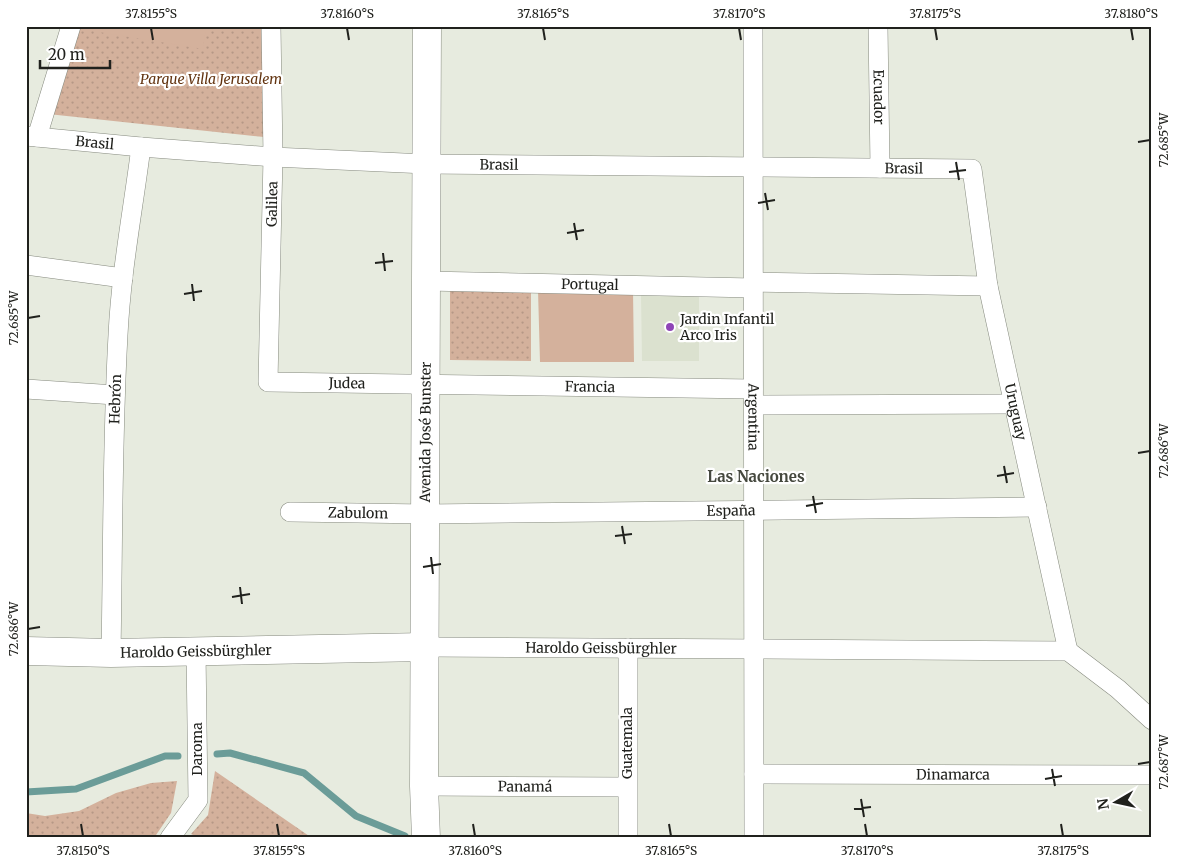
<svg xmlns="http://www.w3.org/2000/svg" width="1178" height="864" font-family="Merriweather,serif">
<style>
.built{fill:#dbe1cf}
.grass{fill:url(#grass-dots)}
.garden{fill:#d4b19c}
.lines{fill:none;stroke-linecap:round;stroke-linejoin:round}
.stream{stroke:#6b9c98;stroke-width:7}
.street-casing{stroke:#868a7f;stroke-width:20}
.secondary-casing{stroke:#868a7f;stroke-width:29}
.street{stroke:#fff;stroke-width:19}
.secondary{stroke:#fff;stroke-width:28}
.ticks{fill:none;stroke:#20211d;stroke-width:2}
.poi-dot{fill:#8f45b7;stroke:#fff;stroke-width:2}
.labels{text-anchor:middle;stroke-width:4.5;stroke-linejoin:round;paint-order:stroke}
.park-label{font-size:14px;font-style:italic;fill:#62330f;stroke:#fff}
.street-label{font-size:14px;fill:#20211d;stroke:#fff}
.poi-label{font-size:14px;fill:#20211d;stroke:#fff;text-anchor:start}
.neighbourhood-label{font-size:15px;font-weight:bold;fill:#45483e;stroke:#fff}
.neatline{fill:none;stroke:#20211d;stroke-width:2}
.ticks-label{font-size:12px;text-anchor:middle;fill:#20211d}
</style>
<defs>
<pattern id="grass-dots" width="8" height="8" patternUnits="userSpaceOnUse" patternTransform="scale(1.25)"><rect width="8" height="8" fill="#d4b19c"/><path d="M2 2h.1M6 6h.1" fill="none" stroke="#b69886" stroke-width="1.8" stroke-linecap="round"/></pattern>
</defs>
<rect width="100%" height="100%" fill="#e7ebdf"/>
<path class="built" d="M641,293l58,1v67h-57z"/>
<path class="grass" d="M75,26h188l1,111 -216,-23z
M450,288l81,2v71l-81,-1z
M215,771l97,67h-113l-8,-4 17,-19z
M177,781l-6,32 -17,25h-128v-25l19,3 34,-5 37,-18 35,-10z"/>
<path class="garden" d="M100,26h106l-3,23 -104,-17z
M538,290l95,1 1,71h-94z"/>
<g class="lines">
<path class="stream" d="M217,754l13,-1 74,20 52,43 49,20
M26,792l50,-3 89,-33h13"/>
<defs>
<g id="street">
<path id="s1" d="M271,26l2,131 -5,225 485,7"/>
<path id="s2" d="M753,26l1,812"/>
<path id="s3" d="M878,26l2,142"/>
<path id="s4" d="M26,136l115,11 132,10 153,7 546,5 16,117 80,365"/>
<path d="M37,137l34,-111"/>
<path d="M26,265l97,13"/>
<path id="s5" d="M426,281l327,7"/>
<path d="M754,282l234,4"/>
<path d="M26,389l89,6"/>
<path d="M754,405l259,-1"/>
<path id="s6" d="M290,512l136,2 611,-7"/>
<path id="s7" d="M425,647l643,4 50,38 34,31"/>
<path id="s8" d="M111,653c2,-106 1,-212 7,-318 3,-63 15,-125 23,-188"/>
<path id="s9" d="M754,774l398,1"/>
<path id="s10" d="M424,786l203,1"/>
<path d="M170,838l28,-38 -2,-149"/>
<path d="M628,838v-190"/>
</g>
<g id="secondary">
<path id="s11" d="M26,651l85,2 314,-6"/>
<path id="s12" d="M426,838l-2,-52 3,-760"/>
</g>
</defs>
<use href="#street" class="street-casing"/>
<use href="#secondary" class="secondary-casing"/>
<use href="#street" class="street"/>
<use href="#secondary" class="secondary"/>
</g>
<path class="ticks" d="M151,28l2,12M347,28l2,12M543,28l2,12M739,28l2,12M935,28l2,12M1131,28l2,12M1138,142l12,-2M956,162l3,18M949,172l17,-2M765,193l3,17M758,203l17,-3M574,223l3,17M567,233l17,-3M383,253l2,18M375,263l18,-2M192,284l2,17M184,294l18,-3M28,318l12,-2M1138,453l12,-2M1004,466l3,17M997,476l17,-3M813,496l3,17M806,506l17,-3M622,526l3,18M615,536l17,-2M431,557l2,17M423,567l18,-3M240,587l2,17M232,597l18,-3M28,629l12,-2M1138,764l12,-2M1052,769l3,17M1045,779l17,-3M861,799l3,18M854,809l17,-2M81,824l2,12M277,824l2,12M473,824l2,12M669,824l2,12M865,824l2,12M1061,824l2,12"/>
<circle class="poi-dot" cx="670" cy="327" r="5"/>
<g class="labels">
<g class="park-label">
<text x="211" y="84">Parque Villa Jerusalem</text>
</g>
<g class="street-label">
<text dy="5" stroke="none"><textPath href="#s3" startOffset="71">Ecuador</textPath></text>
<text dy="5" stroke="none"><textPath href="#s4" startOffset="69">Brasil</textPath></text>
<text dy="5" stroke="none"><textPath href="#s4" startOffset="474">Brasil</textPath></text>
<text dy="5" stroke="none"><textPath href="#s4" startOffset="879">Brasil</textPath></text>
<text transform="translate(272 204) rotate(-89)" y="5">Galilea</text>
<text dy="5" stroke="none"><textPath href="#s5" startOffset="164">Portugal</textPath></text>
<text dy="5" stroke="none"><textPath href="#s1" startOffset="435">Judea</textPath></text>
<text dy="5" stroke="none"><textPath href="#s1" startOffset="678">Francia</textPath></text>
<text dy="5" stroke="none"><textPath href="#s8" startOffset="254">Hebrón</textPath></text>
<text dy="5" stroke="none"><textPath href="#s4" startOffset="1194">Uruguay</textPath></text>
<text dy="5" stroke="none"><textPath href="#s2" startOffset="391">Argentina</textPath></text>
<text dy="5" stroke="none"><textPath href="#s12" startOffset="406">Avenida José Bunster</textPath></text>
<text dy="5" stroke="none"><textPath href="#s6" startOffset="441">España</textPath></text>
<text dy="5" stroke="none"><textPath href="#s6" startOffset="68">Zabulom</textPath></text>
<text dy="5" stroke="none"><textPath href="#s7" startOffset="176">Haroldo Geissbürghler</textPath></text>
<text dy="5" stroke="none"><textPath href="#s11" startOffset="170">Haroldo Geissbürghler</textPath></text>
<text transform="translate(627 743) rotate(-90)" y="5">Guatemala</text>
<text transform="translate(197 749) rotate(-90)" y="5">Daroma</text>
<text dy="5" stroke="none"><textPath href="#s9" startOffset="199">Dinamarca</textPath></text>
<text dy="5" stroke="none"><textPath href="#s10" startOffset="101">Panamá</textPath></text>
</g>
<g class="poi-label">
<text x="680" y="324">Jardin Infantil<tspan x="680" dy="16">Arco Iris</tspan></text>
</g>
<g class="neighbourhood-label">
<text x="756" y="482">Las Naciones</text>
</g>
</g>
<rect width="1178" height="864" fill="none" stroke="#ffffff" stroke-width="55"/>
<g transform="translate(1116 802) rotate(261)" stroke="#ffffff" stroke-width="4" paint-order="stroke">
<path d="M0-4L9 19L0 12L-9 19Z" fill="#20211d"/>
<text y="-8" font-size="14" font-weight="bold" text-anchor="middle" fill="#20211d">N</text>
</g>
<path d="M40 60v8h70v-8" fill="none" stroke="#20211d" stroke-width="2.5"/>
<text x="48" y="60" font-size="15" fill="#20211d" stroke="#ffffff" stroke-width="4" paint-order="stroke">20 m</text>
<rect x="28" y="28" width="1122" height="808" class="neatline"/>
<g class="ticks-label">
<text x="151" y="18">37.8155°S</text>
<text x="347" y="18">37.8160°S</text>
<text x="543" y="18">37.8165°S</text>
<text x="739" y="18">37.8170°S</text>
<text x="935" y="18">37.8175°S</text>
<text x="1131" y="18">37.8180°S</text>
<text transform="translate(1164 140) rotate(-90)" y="4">72.685°W</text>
<text transform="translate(14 318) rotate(-90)" y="4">72.685°W</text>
<text transform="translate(1164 451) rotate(-90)" y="4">72.686°W</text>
<text transform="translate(14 629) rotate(-90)" y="4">72.686°W</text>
<text transform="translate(1164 762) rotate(-90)" y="4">72.687°W</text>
<text x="83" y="855">37.8150°S</text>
<text x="279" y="855">37.8155°S</text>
<text x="475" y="855">37.8160°S</text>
<text x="671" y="855">37.8165°S</text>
<text x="867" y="855">37.8170°S</text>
<text x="1063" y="855">37.8175°S</text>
</g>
</svg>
